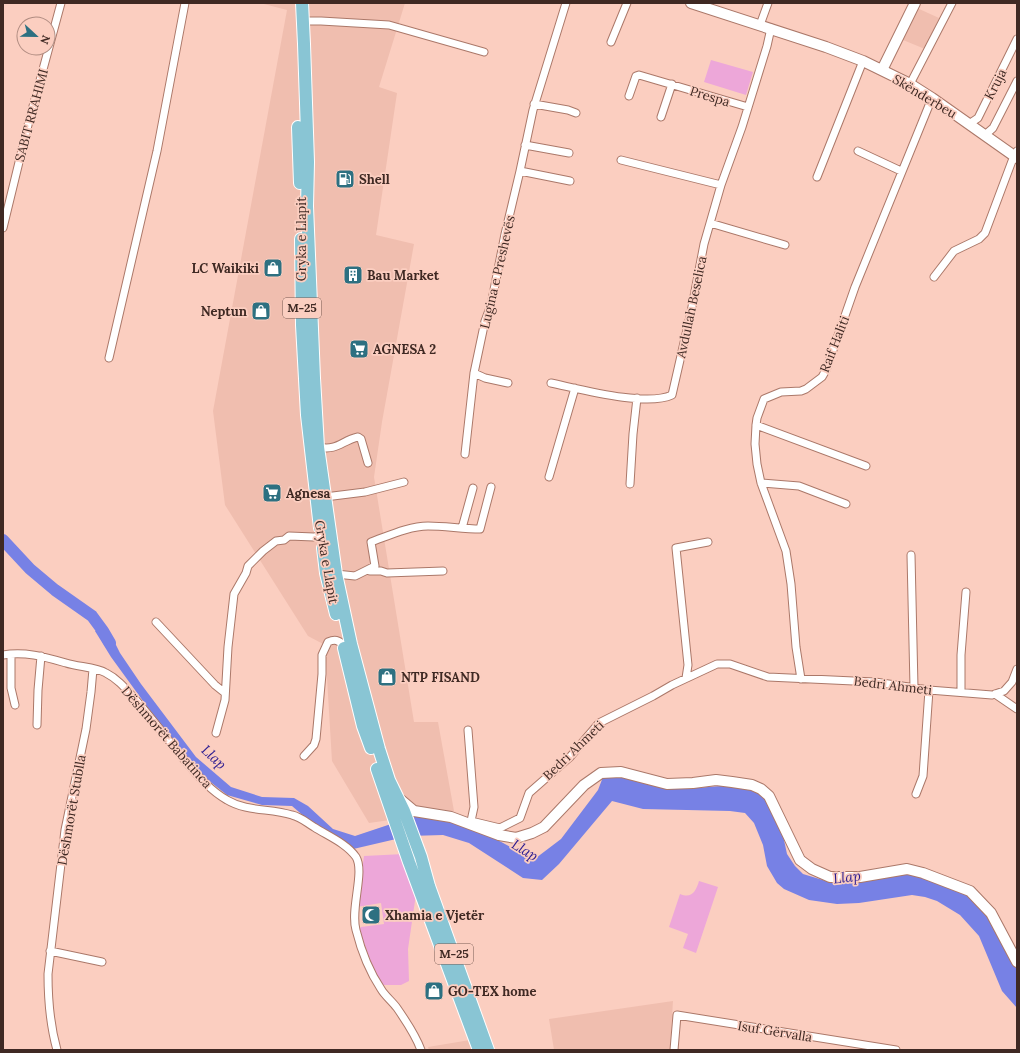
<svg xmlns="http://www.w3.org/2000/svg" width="1020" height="1053" font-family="Lora,serif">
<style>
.built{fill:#f0beaf}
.green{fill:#eda7d9}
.water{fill:#7781e5}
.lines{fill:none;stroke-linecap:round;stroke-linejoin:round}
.river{stroke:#7781e5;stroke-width:12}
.street-casing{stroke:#ab7869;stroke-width:9}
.secondary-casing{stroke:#ab7869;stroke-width:12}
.primary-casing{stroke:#fff;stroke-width:14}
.street{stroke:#fff;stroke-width:7}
.secondary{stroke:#fff;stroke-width:10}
.primary{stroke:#89c5d4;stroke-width:12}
.labels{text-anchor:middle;stroke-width:3.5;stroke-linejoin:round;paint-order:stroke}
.shield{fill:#fbcec0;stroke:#775a52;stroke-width:1}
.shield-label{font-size:12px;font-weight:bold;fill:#3f2923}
.street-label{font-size:13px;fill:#3f2923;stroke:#fbcec0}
.poi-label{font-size:13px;font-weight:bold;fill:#3f2923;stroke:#fbcec0;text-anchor:start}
.water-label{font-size:14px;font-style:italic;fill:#2a1a90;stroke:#fbcec0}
</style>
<rect width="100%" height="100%" fill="#fbcec0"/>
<path class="built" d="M260,3h145l-26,84 18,6 -21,142 38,9 -32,178 -8,55 40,245h24l16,89 -85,12 -37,-62 -7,-116 -17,-9 -83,-131 -12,-94 74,-401z
M917,8l22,10 -14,31 -22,-9z
M673,1001l-3,49h-116l-5,-31z
M476,1039l2,11h-49l-1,-3z"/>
<path class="green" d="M711,60l42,12 -7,23 -42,-13z
M404,854l13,33 -9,62 1,32 -8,4h-18l-7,-9 -17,-47 2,-2 23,-3 -3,-21 -24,4 7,-51z
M699,881l19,6 -22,66 -13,-5 5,-14 -19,-7 11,-33c12,5 16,-3 19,-13z"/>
<path class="water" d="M108,629l12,24 21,31 55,73 35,30 31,10 32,1 14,8 25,23 22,7 36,-12 18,-9 61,10 44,24 18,12 29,-22 37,-49 5,-13h22l30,9 27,3 52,-4 21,6 11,8 15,27 6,28 8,12 8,8 33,10 81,-12 55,22 30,39 15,38v37l-15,-17 -23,-55 -19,-21 -23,-14 -12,-4 -13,-2 -53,8 -22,1 -28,-4 -25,-11 -7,-6 -10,-17 -4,-21 -9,-22 -9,-10 -15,-2 -87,-2 -31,-8 -53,63 -17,16 -19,-2 -54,-35 -26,-8 -34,1 -60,14 -9,-3 -48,-41 -30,-1 -35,-10 -19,-15 -18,-18 -31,-39 -48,-66 -16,-26z"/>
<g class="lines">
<path class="river" d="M3,540l27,29 25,21 37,26 11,15 7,12"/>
<defs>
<path id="street" d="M303,21h18l68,4 95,27
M760,25l8,-22
M611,42l16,-39
M910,84l42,-81
M629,96l7,-20 3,-1 109,32
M534,104l34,6 8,3
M661,117l11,-33
M969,124l9,-6 39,-79
M985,135l8,-7 24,-47
M525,145l44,8
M858,151l43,20
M621,160l100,25
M520,171l50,10
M817,177l46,-116
M710,223l75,22
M3,228l26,-107 32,-118
M934,277l20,-26 25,-12 6,-6 27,-72 5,-10
M109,358l48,-207 28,-148
M474,373l11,5 23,5
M551,383c29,6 95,24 121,12l19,-83 13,-68 17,-59 21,-58 25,-81 4,-18
M756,425l110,41
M318,447c20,4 23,-6 40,-10l3,2 7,24
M465,454l9,-81 11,-52 6,-16 14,-71 15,-63 13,-61 33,-107
M549,477l26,-89
M761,483l38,3 47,18
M630,484l3,-50 4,-36
M325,497l40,-5 39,-10
M462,528l11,-40
M911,555l3,132
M370,571h11l6,2 56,-2
M336,574l19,2 20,-10 -4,-24c17,-6 38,-16 57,-16 17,0 35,3 52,3l11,-42
M156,622l59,63 10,8
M11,654v34l4,17
M3,655c22,-4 42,2 63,8 12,4 30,4 40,10 12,6 20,16 29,26 18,20 34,43 52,64 12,14 24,28 40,37 20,12 43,8 65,15 9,2 15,8 22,12 14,9 32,16 42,30 9,15 -6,52 0,73 5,20 13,41 25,59 4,7 11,12 16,19 9,13 19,28 24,42
M686,678l2,-13 -12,-117 32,-6
M801,679l-5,-32 -5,-63 -5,-33 -25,-68 -4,-19 -2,-20 1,-19 1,-7 7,-19 17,-7 20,-1 5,-2 16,-12 4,-7 29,-83 77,-189
M961,692v-37l5,-63
M995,694l22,15
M37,725l1,-35 3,-34
M468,730l6,77 -3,14 29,7 20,-10 9,-25 41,-36 29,-34 54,-27 19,-11 45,-21h13l38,13 107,5 54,8 63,5 12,-4 8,-9 5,-13
M216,733l9,-33 3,-53 6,-53 12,-21 2,-7 15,-15 13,-10 8,-1 5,-4 25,1 7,-2
M304,756l10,-11 2,-6 6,-65v-19l6,-13c7,-3 10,-2 16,3
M916,794l7,-18 6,-86
M50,951l52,11
M57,1050c-7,-25 -9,-50 -9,-76l17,-144 21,-101 5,-37 2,-23
M674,1050l3,-35 219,35"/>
<path id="secondary" d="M691,3l135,44 37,14 47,23 22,14 85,60
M882,70l33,-67
M401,800l13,11 37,6 48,18 17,3 16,-5 12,-6 40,-42 17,-12 20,-1 46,12 26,-1 23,-3 16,2 20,3 9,4 8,7 31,64 12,9 18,8h30l47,-8 16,4 47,18 21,22 26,49"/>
<path id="primary" d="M302,3l2,41 4,118 -1,44 7,172 4,69 18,127 15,70 28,105 10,31 15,31 17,46 8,29 59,164
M298,127l2,56
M301,239l1,86 5,90 13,113
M323,548l3,25 10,41
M344,648l19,78 8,22
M377,769l32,93 70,188"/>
</defs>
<use href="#street" class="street-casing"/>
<use href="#secondary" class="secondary-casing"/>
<use href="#primary" class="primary-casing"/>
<use href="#street" class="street"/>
<use href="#secondary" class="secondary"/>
<use href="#primary" class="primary"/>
</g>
<defs>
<symbol id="fuel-square" viewBox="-11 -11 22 22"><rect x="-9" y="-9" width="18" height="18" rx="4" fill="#2d7081" stroke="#fbcec0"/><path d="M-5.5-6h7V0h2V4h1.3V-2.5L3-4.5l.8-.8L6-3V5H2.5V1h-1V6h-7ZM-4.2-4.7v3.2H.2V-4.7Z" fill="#fff"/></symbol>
<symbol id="shop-square" viewBox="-11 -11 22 22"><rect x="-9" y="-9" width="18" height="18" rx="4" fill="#2d7081" stroke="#fbcec0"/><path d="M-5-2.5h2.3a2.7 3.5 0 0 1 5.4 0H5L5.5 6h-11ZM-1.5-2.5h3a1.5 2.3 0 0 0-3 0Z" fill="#fff"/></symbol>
<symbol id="building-square" viewBox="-11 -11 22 22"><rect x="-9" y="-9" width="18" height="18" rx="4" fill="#2d7081" stroke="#fbcec0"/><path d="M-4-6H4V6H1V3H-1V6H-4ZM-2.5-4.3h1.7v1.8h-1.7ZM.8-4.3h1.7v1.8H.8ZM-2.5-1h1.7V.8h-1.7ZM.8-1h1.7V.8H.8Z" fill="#fff"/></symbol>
<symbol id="supermarket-square" viewBox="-11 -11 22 22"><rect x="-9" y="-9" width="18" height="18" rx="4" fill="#2d7081" stroke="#fbcec0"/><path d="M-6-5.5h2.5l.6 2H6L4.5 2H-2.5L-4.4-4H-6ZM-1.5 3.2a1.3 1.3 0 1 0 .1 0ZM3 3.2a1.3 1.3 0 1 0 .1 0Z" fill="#fff"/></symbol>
<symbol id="mosque-square" viewBox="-11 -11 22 22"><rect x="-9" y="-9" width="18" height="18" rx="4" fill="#2d7081" stroke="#fbcec0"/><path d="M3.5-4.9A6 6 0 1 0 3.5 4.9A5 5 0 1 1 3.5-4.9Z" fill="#fff"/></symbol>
</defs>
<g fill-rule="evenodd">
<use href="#fuel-square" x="334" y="168" width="22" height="22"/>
<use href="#shop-square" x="262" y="257" width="22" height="22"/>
<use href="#building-square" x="342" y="264" width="22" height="22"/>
<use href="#shop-square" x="250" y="300" width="22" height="22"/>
<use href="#supermarket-square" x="348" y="338" width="22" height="22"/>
<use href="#supermarket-square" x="261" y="482" width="22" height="22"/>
<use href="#shop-square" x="376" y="666" width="22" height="22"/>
<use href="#mosque-square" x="360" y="904" width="22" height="22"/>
<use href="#shop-square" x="423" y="980" width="22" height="22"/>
</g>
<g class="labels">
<g class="shield">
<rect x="283" y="298" width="38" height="20" rx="3"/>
<rect x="435" y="944" width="38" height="20" rx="3"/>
</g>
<g class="shield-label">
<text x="302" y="312">M-25</text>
<text x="454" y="958">M-25</text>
</g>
<g class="street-label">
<text transform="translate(995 84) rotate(-63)" y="5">Kruja</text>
<text transform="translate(710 96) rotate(17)" y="5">Prespa</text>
<text transform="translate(925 96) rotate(31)" y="5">Skënderbeu</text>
<text transform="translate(31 115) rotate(-75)" y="5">SABIT RRAHIMI</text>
<text transform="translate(301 239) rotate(-90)" y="5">Gryka e Llapit</text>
<text transform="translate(497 272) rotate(-77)" y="5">Lugina e Preshevës</text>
<text transform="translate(691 307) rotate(-78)" y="5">Avdullah Beselica</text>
<text transform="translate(834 344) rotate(-69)" y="5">Raif Haliti</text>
<text transform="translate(327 562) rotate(80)" y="5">Gryka e Llapit</text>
<text transform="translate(893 685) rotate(7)" y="5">Bedri Ahmeti</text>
<text transform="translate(167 737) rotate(49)" y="5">Dëshmorët Babatinca</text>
<text transform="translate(573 750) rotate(-44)" y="5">Bedri Ahmeti</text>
<text transform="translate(71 810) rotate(-80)" y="5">Dëshmorët Stublla</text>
<text transform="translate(775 1031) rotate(9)" y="5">Isuf Gërvalla</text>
</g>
<g class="poi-label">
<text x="359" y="184">Shell</text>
<text x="259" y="273" text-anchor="end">LC Waikiki</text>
<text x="367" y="280">Bau Market</text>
<text x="247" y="316" text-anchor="end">Neptun</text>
<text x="373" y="354">AGNESA 2</text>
<text x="286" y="498">Agnesa</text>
<text x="401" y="682">NTP FISAND</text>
<text x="385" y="920">Xhamia e Vjetër</text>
<text x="448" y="996">GO-TEX home</text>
</g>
<g class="water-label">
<text transform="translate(214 757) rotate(43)" y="5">Llap</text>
<text transform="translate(525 850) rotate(32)" y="5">Llap</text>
<text transform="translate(847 877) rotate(-6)" y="5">Llap</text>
</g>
</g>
<rect width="1020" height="1053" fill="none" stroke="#3f2923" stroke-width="8"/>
<g transform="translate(36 36) rotate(112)"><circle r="19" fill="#fbcec0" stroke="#b08c81"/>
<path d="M0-3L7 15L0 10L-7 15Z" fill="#2d7081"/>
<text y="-6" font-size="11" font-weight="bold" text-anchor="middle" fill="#3f2923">N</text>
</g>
</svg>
